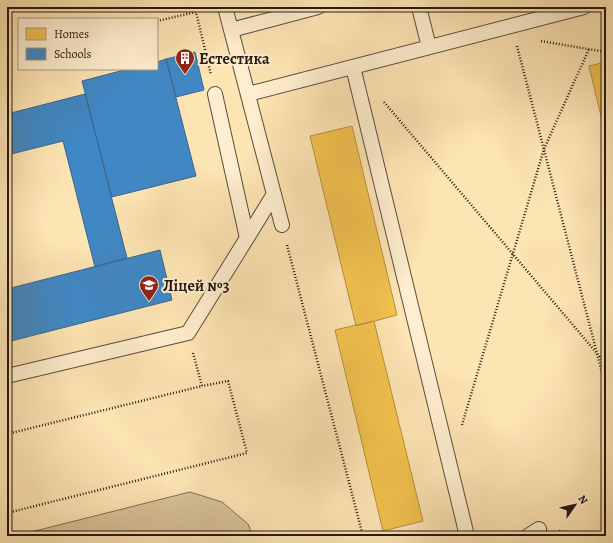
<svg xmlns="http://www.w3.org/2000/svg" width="613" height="543" font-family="Alegreya,serif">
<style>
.green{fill:#d8c297;stroke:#7f6e54}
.homes{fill:#f2c14e;stroke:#b58f3c}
.schools{fill:#3f88c5;stroke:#38678f}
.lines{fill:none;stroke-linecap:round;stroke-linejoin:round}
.service-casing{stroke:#5c4c3a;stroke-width:16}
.path{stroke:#261a11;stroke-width:2.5;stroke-dasharray:1 2;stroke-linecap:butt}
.service{stroke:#feedce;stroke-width:14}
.labels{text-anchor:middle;stroke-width:4;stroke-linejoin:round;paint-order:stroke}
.poi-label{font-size:16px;font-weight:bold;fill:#261a11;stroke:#feedce;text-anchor:start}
</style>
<rect width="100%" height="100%" fill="#fde4b3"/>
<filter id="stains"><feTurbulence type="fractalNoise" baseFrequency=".005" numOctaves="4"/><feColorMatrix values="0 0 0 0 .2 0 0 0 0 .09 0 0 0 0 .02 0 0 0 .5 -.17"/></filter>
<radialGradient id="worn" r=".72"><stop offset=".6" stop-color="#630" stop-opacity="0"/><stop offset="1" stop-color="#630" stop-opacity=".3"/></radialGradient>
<path class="green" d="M190,492l32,10 26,22 5,12h-238z"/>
<path class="homes" d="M606,62v75l-17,-71z
M352,126l45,189 -41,11 -46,-190z
M374,321l49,200 -40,10 -48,-201z"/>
<path class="schools" d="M195,52l9,38 -28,7 -10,-38z
M166,59l30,117 -84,21 -30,-116 46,-12h29v-7z
M85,94l42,164 -32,9 -32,-126 -56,14v-41z
M160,250l12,50 -165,42v-53z"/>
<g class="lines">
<defs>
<path id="service" d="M225,7l57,218
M419,7l10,40
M231,30l87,-23
M353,67l114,469
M248,94l336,-87
M247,238l27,-44
M7,376l181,-43 59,-95 -32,-144
M528,536l11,-7"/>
</defs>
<use href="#service" class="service-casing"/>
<path class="path" d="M157,21l39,-9 15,63
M541,41l65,11
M517,46l89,342
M384,102l222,262
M287,245l76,291
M462,425l82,-276 45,-100
M7,434l195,-48 -9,-33
M7,513l240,-60 -19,-72 -26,5
M559,531l41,5"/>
<use href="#service" class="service"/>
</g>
<defs>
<symbol id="building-pin" viewBox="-11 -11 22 30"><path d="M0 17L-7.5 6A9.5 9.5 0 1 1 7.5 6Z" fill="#8f2418" stroke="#feedce"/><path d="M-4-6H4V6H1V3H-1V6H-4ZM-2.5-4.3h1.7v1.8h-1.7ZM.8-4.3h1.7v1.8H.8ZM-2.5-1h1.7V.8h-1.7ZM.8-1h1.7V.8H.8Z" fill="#fff"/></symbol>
<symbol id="school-pin" viewBox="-11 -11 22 30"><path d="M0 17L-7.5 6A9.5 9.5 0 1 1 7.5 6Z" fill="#8f2418" stroke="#feedce"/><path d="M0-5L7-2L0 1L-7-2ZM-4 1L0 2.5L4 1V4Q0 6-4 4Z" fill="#fff"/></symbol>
</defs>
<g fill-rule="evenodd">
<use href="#building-pin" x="174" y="47" width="22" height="30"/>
<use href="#school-pin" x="138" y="274" width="22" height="30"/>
</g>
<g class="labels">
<g class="poi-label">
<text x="199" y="64">Естестика</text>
<text x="163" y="291">Ліцей №3</text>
</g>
</g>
<rect width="613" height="543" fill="none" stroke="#fde4b3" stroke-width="24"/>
<rect x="8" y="8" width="597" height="527" fill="none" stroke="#261a11" stroke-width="2"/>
<rect x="12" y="12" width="589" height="519" fill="none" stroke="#261a11"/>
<rect x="18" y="18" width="140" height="52" fill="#feedce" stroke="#a89982"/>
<rect x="26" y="28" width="20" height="12" fill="#f2c14e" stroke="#a89982"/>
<text x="54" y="38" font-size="12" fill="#261a11">Homes</text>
<rect x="26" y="48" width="20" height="12" fill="#3f88c5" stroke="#a89982"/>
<text x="54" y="58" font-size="12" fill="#261a11">Schools</text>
<g transform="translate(575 505) rotate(56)" stroke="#feedce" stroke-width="3" paint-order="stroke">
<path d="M0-3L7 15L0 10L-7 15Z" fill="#261a11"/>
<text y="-6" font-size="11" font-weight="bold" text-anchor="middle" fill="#261a11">N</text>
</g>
<rect width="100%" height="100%" filter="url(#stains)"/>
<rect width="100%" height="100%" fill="url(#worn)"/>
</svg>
